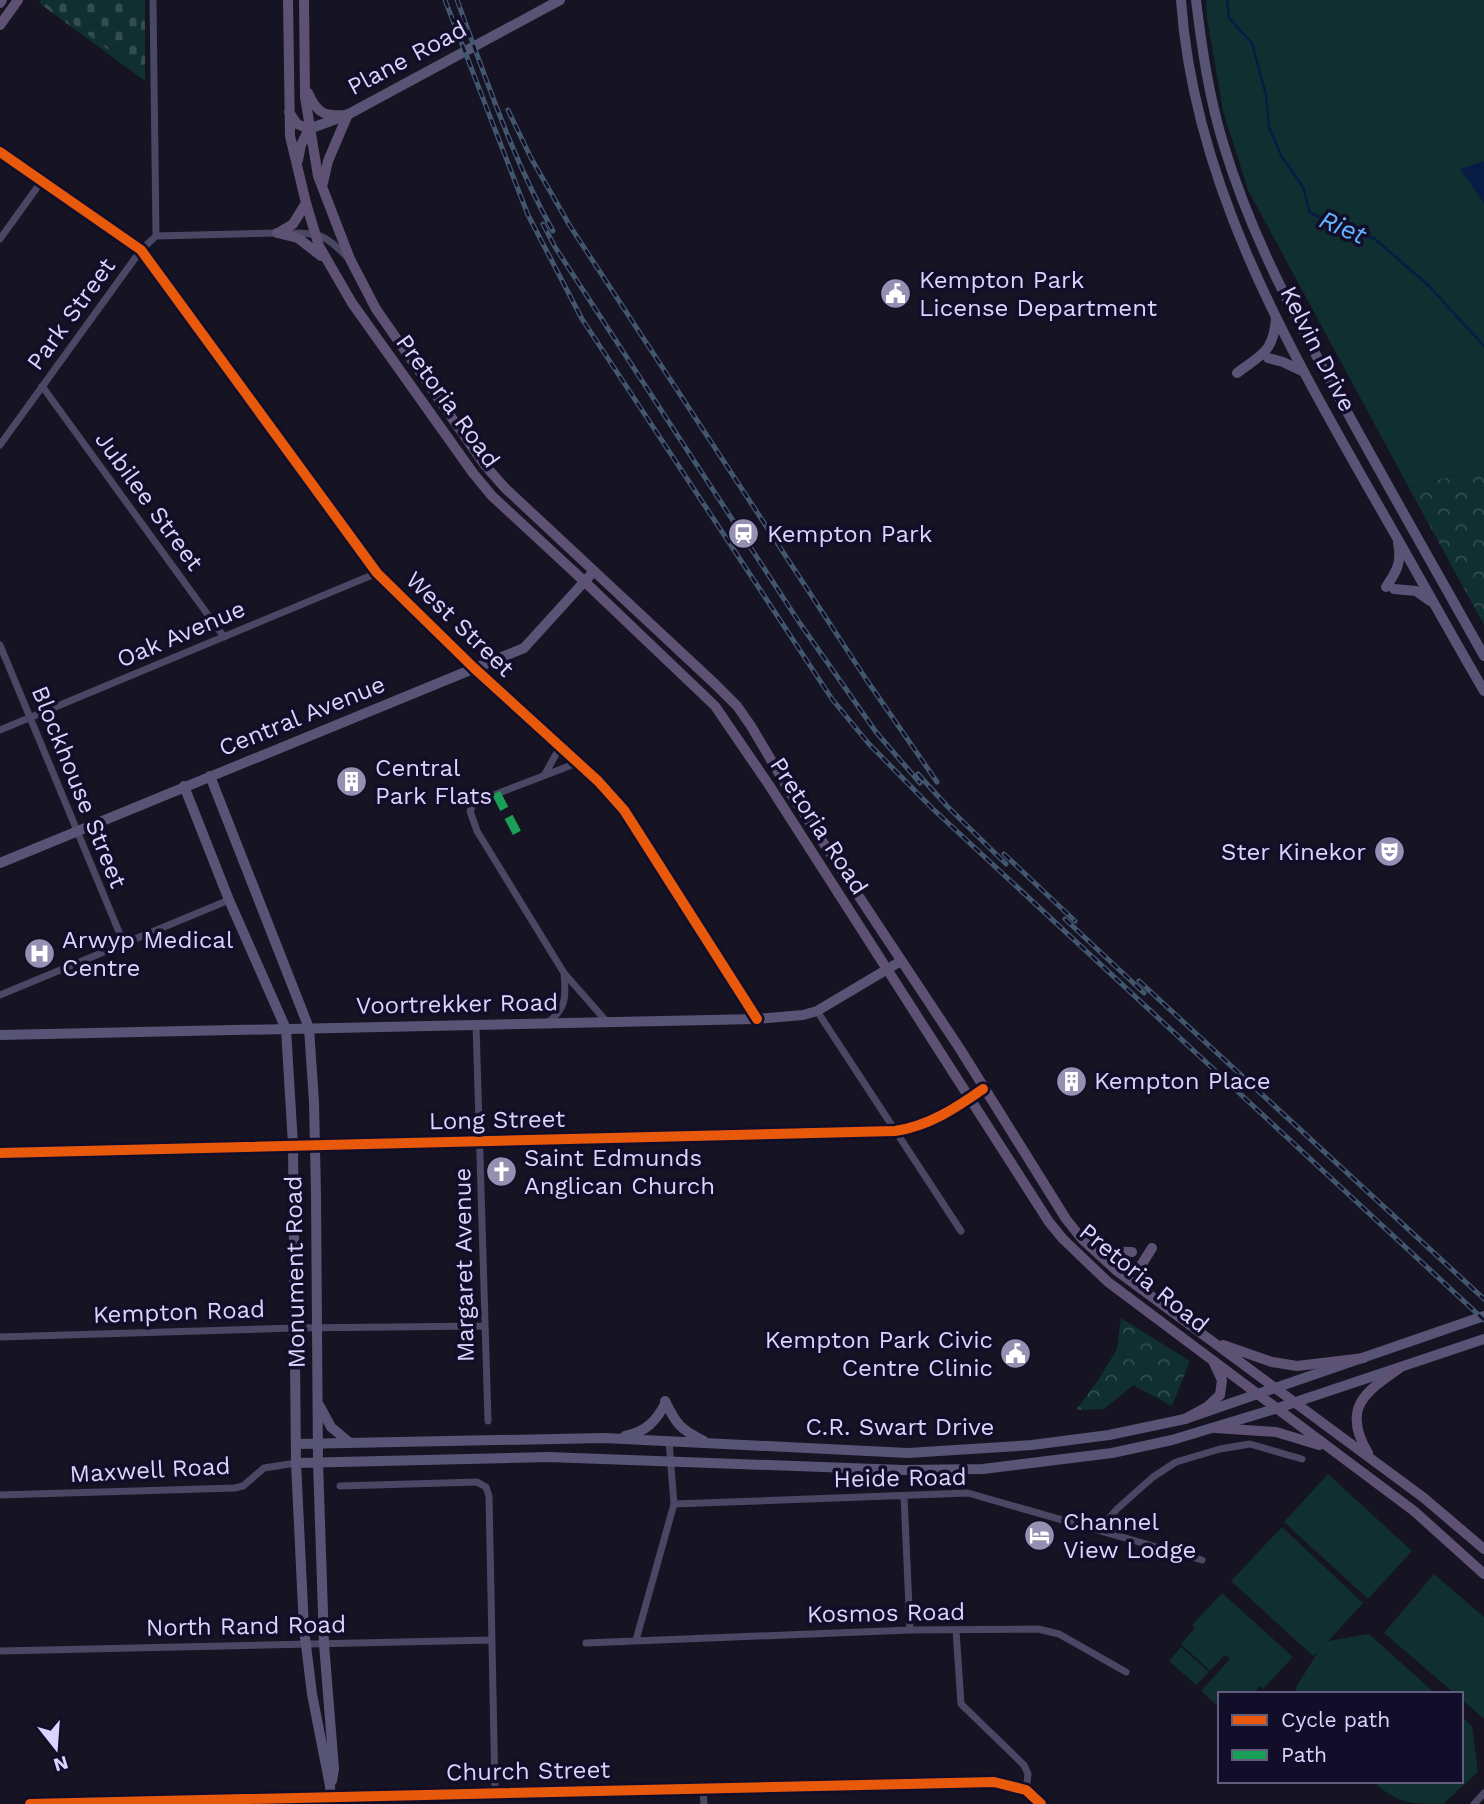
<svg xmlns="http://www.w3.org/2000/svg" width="1484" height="1804" font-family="'Work Sans',sans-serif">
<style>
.green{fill:#102f30}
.forest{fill:url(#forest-firs)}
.cemetery{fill:url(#cemetery-stones)}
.park{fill:url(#park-crowns)}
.water{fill:#071b45}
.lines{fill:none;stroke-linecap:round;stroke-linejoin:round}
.stream{stroke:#071b45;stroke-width:2.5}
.street{stroke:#494763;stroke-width:7}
.secondary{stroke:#575475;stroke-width:10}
.primary{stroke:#5e5274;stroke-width:10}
.rail-casing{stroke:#42576d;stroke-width:5}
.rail{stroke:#120d28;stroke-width:2.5;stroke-dasharray:8;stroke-linecap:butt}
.quiet{stroke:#1a9f57;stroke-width:9;stroke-dasharray:18 9;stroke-linecap:butt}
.cycleway-casing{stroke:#120d28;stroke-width:15}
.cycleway{stroke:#e8590c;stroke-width:10}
.labels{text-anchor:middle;stroke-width:7;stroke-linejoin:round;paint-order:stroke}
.street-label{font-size:24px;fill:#dad4ff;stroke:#120d28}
.poi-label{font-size:24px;fill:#dad4ff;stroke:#120d28;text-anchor:start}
.water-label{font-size:26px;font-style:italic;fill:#62b2ff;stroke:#120d28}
</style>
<defs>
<pattern id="forest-firs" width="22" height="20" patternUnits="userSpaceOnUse" patternTransform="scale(1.75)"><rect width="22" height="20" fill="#102f30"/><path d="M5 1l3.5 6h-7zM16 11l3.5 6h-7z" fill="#324c4f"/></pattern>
<pattern id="cemetery-stones" width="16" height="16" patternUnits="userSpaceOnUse" patternTransform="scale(1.75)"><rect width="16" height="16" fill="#102f30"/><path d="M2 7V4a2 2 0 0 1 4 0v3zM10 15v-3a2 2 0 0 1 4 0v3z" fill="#324c4f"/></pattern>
<pattern id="park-crowns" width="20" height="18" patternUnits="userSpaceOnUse" patternTransform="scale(1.75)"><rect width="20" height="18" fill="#102f30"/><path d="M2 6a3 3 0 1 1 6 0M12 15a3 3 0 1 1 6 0" fill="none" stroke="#324c4f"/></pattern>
</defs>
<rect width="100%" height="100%" fill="#161322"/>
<path class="green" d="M1206,0h278v467l-75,21 -161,-298 -25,-79 -16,-93z
M1328,1474l84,77 -44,48 -84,-77z
M1282,1527l81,76 -35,38 41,-7 67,60h-140v-7l22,-35 -5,4 -82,-75z
M1434,1574l50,43v102l-23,-20v-5h-6l-71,-61z
M1222,1593l71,64 -30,32 -3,-3 -7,8h-33v14l-19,-17 29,-32 -5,-4 -15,16 -29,-27 14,-16 -3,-3z
M1181,1647l28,25 -13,13 -27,-24z
M1461,1716l11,10 6,46 -35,32c-36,0 -43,0 -71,-23h89z"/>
<path class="forest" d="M41,0h4l-1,2 97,71v-73h4v81l-106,-78z"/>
<path class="cemetery" d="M45,0h96v74l-97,-72z"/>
<path class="park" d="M1484,467v158l-75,-137z
M1121,1318l69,43 -18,45 -39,-21 -29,24 -28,1 23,-31 18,-30z"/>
<path class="water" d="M1484,161v42l-24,-34z"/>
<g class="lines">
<path class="stream" d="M1227,0l2,18 23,25 14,52 3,32 13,30 21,30 7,26 65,26 53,46 56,61"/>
<path class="street" d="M153,0l3,236
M0,152l141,98 236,323 97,95 124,113 26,29 133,209
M290,233c30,0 36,2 57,24
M0,239l41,-57
M42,386l182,251
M0,445l141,-195 15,-14 122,-3
M0,645l124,299
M0,730l377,-157
M577,763l-96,37 -7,3 -4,8 7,20 87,142 43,49
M545,774l15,-27
M0,995l229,-95
M817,1011l144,220
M547,1023c20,-14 19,-28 17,-50
M476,1024l12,397
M0,1337l295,-9 190,-2
M340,1486l137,-4 9,5 3,9 6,296
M0,1495l235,-7 8,-2 21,-18 32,-5
M904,1496l6,134
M674,1504l294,-11 234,67
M1099,1530l18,-21 36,-32 23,-15 44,-13 30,-5 52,15
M956,1630l5,74 63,61 4,9 -2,16
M636,1640l38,-136 -5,-63
M586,1643l324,-13 128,-1 21,5 67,38
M0,1651l492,-11
M703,1789l1,15
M30,1804l964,-22 32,8 15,14
M1474,1804l10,-11"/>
<path class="secondary" d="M1181,0c12,178 102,338 188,489 39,67 76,135 115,202
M1196,0c6,49 13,98 28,146 28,93 75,179 122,264 45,82 92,164 138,246
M309,129l38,-14 213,-115
M1268,358l15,4 21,10
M1237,373c25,-19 37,-21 39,-56
M1386,587c11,-16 16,-25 12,-44
M1394,589l22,2 14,10
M210,776l99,252 5,74 2,92 2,268 6,182 10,125 -2,12
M184,786l45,114 57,129 7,116 3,318 8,166 8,65 18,92 1,18
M0,863l524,-215 70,-77
M0,1035l757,-16 46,-4 14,-4 84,-50
M0,1153l895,-22c34,-5 61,-23 88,-42
M665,1401c11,23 16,29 39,40
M319,1405l12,22 19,16
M625,1436c21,-4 31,-15 40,-32
M297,1444l307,-6 304,15 124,-8 77,-10 76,-16 299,-103
M296,1463l252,-6 355,13 80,-1 129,-16 60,-13 106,-32 206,-69"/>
<path class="primary" d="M288,0l2,136 16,67 13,43 33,57 121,170 19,23 93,86 130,124 54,79 280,437 14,17 45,43 306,229 70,63
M304,0l1,97 13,79 32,83 26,50 108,155 20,23 211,197 22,22 14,20 42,71 167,252 106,170 16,20 35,32 307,227 60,51
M0,3l2,-3
M0,25l18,-25
M308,93c10,22 17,23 39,22
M289,112l8,12 12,5 -8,16 -3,15
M323,183l5,-22 20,-47
M277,233l21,5 23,18
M278,233l15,-9 13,-21
M1095,1251l37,1
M1148,1292l-7,-15 -1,-10 12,-19
M1223,1345l49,17 25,4 67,-8
M1185,1419l22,-12 13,-12 2,-15 -8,-17
M1215,1428l61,4 43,13
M1368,1453c-27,-45 -3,-61 33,-86"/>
<defs>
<path id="rail" d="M445,0l83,215 54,104 250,380 37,45 64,65 551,511
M457,0c29,78 55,158 96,231
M508,110l23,48 39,68 296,453 71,103
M543,224l12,23 244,375 77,110 44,51
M918,774l29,32 59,58
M1004,854l71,67
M1065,919l79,74
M1139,981l345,318"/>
</defs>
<use href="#rail" class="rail-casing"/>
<use href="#rail" class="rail"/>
<path class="quiet" d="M496,793l21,40"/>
<defs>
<path id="cycleway" d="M0,152l141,98 236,323 97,95 124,113 26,29 133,209
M0,1153l895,-22c34,-5 61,-23 88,-42
M30,1804l964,-22 32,8 15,14"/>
</defs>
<use href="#cycleway" class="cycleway-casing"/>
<use href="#cycleway" class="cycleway"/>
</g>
<defs>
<symbol id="civic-disc" viewBox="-11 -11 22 22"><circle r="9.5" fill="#9590b2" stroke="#120d28"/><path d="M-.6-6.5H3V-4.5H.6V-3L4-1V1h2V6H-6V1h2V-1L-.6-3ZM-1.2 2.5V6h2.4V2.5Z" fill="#fff"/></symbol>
<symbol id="station-disc" viewBox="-11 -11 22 22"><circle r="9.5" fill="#9590b2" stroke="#120d28"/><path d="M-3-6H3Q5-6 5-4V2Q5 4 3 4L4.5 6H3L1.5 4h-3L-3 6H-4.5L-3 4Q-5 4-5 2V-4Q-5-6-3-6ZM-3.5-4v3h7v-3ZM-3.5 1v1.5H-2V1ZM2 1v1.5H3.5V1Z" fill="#fff"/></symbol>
<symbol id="building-disc" viewBox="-11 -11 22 22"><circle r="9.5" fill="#9590b2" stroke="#120d28"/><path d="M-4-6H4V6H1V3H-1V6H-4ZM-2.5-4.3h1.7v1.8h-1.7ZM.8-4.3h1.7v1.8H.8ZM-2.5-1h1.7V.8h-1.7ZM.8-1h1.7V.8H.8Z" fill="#fff"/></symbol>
<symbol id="theatre-disc" viewBox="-11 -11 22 22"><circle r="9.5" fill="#9590b2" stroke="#120d28"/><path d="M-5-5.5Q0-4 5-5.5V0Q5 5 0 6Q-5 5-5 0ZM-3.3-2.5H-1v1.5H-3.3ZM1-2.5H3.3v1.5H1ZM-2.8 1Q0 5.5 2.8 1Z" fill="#fff"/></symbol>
<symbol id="hospital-disc" viewBox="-11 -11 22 22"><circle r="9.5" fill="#9590b2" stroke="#120d28"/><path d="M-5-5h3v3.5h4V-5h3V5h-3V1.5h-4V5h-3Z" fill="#fff"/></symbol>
<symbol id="church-disc" viewBox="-11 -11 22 22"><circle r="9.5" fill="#9590b2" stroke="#120d28"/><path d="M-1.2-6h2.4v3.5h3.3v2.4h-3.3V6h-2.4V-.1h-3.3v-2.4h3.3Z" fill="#fff"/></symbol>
<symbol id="hotel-disc" viewBox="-11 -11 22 22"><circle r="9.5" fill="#9590b2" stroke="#120d28"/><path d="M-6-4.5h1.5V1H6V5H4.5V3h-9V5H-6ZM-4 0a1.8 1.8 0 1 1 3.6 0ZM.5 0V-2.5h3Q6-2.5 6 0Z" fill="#fff"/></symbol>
</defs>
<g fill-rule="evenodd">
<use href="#civic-disc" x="878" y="276" width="35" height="35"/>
<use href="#station-disc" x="726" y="516" width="35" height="35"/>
<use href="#building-disc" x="334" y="764" width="35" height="35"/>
<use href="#theatre-disc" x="1372" y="834" width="35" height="35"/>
<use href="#hospital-disc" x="22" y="936" width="35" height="35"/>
<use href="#building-disc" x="1054" y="1064" width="35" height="35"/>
<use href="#church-disc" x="484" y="1154" width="35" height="35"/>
<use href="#civic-disc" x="998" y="1336" width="35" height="35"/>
<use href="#hotel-disc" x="1022" y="1518" width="35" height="35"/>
</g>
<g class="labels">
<g class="street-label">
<text transform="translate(407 58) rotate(-28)" y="8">Plane Road</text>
<text transform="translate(71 314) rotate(-54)" y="8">Park Street</text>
<text transform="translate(1318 349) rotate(63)" y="8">Kelvin Drive</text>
<text transform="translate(448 401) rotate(54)" y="8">Pretoria Road</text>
<text transform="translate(149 501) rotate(54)" y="8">Jubilee Street</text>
<text transform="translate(460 624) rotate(44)" y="8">West Street</text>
<text transform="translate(181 634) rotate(-23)" y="8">Oak Avenue</text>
<text transform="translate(302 716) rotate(-22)" y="8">Central Avenue</text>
<text transform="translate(79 787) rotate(68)" y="8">Blockhouse Street</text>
<text transform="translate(819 826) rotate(57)" y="8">Pretoria Road</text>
<text transform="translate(457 1004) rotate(-1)" y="8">Voortrekker Road</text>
<text transform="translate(497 1120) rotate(-1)" y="8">Long Street</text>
<text transform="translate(464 1265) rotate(-91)" y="8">Margaret Avenue</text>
<text transform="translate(295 1272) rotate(-91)" y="8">Monument Road</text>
<text transform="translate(1144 1278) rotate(39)" y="8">Pretoria Road</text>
<text transform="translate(179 1312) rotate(-2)" y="8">Kempton Road</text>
<text x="900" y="1435">C.R. Swart Drive</text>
<text transform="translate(150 1470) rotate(-3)" y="8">Maxwell Road</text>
<text transform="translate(900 1478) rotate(-1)" y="8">Heide Road</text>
<text transform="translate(886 1613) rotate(-1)" y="8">Kosmos Road</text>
<text transform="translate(246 1626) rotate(-1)" y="8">North Rand Road</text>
<text transform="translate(528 1771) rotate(-1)" y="8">Church Street</text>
</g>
<g class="poi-label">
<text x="919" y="288">Kempton Park<tspan x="919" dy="28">License Department</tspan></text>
<text x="767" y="542">Kempton Park</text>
<text x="375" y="776">Central<tspan x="375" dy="28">Park Flats</tspan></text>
<text x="1366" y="860" text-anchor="end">Ster Kinekor</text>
<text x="62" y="948">Arwyp Medical<tspan x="62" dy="28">Centre</tspan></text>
<text x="1094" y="1089">Kempton Place</text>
<text x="524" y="1166">Saint Edmunds<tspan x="524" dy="28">Anglican Church</tspan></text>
<text x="993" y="1348" text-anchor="end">Kempton Park Civic<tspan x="993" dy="28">Centre Clinic</tspan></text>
<text x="1063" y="1530">Channel<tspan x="1063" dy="28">View Lodge</tspan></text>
</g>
<g class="water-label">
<text transform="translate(1343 227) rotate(23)" y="9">Riet</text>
</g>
</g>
<rect x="1218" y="1692" width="245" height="91" fill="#120d28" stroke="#625d7e" stroke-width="2"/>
<rect x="1232" y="1715" width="35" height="10" fill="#e8590c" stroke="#625d7e" stroke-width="2"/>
<text x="1281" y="1727" font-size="21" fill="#dad4ff">Cycle path</text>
<rect x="1232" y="1750" width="35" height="10" fill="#1a9f57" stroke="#625d7e" stroke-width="2"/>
<text x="1281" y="1762" font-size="21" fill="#dad4ff">Path</text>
<g transform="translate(56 1748) rotate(163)" stroke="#120d28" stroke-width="5" paint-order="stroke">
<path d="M0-5L12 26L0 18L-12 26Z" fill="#dad4ff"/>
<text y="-10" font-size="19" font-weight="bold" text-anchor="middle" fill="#dad4ff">N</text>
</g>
</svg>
